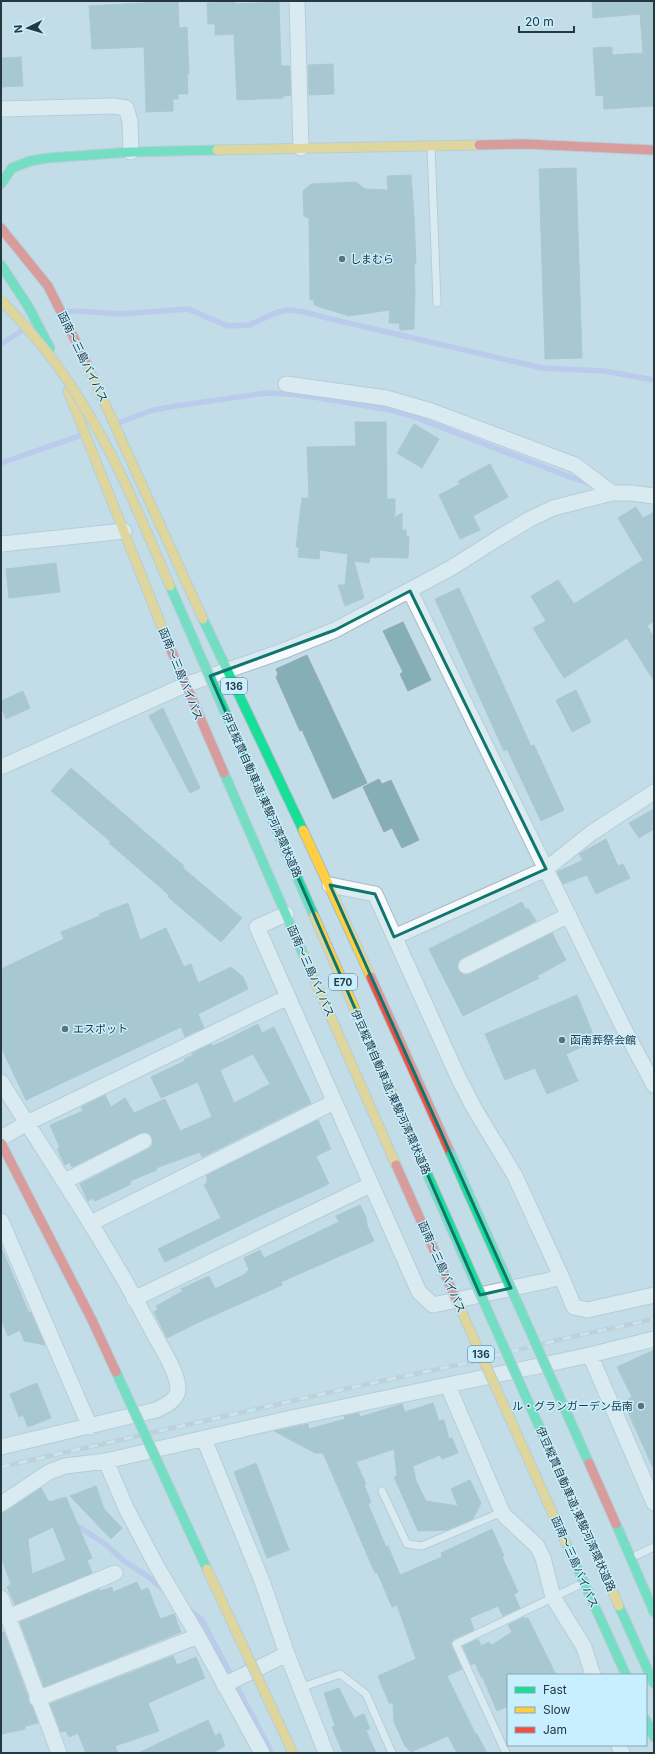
<svg xmlns="http://www.w3.org/2000/svg" width="655" height="1754" font-family="Inter,'Noto Sans JP',sans-serif">
<style>
.lines{fill:none;stroke-linecap:round;stroke-linejoin:round}
.stream{stroke:#b0b5f2;stroke-width:5.5}
.building{fill:#85aeb6;stroke:#95acb2;fill-rule:evenodd}
.lane-casing{stroke:#a6bbc4;stroke-width:9}
.street-casing{stroke:#a6bbc4;stroke-width:17}
.fast-casing{stroke:#a6bbc4;stroke-width:11}
.slow-casing{stroke:#a6bbc4;stroke-width:11}
.jam-casing{stroke:#a6bbc4;stroke-width:11}
.path{stroke:#d2dadf;stroke-width:2.5;stroke-dasharray:3 2;stroke-linecap:butt}
.lane{stroke:#f6fafc;stroke-width:7}
.street{stroke:#f6fafc;stroke-width:15}
.fast{stroke:#16e098;stroke-width:9}
.slow{stroke:#ffcf43;stroke-width:9}
.jam{stroke:#f24e42;stroke-width:9}
.rail-casing{stroke:#bac1c4;stroke-width:4.5}
.rail{stroke:#c8efff;stroke-width:3;stroke-dasharray:9;stroke-linecap:butt}
.fast-bridge-casing{stroke:#a6bbc4;stroke-width:11;stroke-linecap:butt}
.slow-bridge-casing{stroke:#a6bbc4;stroke-width:11;stroke-linecap:butt}
.jam-bridge-casing{stroke:#a6bbc4;stroke-width:11;stroke-linecap:butt}
.path-bridge{stroke:#d2dadf;stroke-width:2.5;stroke-dasharray:3 2;stroke-linecap:butt}
.fast-bridge{stroke:#16e098;stroke-width:9}
.slow-bridge{stroke:#ffcf43;stroke-width:9}
.jam-bridge{stroke:#f24e42;stroke-width:9}
.marked{fill:none;stroke:#0f766e;stroke-width:3;stroke-linejoin:round}
.poi-dot{fill:#5c727b;stroke:#c8efff;stroke-width:1.5}
.labels{text-anchor:middle;stroke-width:3;stroke-linejoin:round;paint-order:stroke}
.shield{fill:#c8efff;stroke:#566f79;stroke-width:1}
.shield-label{font-size:10px;font-weight:bold;fill:#253840}
.poi-label{font-size:11px;fill:#253840;stroke:#c8efff;text-anchor:start}
.street-label{font-size:11px;fill:#253840;stroke:#c8efff}
</style>
<rect width="100%" height="100%" fill="#c2dde8"/>
<g class="lines">
<path class="stream" d="M67,312l11,-1 42,3 68,-5 40,17 21,-1 29,-13 11,-2 15,2 27,7 211,49 62,3 50,9
M1,344l22,-14
M118,423l32,-12 19,-4 97,-14 22,1 26,3 76,13 22,6 158,61 16,5
M1,463l81,-28
M73,1523l32,21 19,17 23,15 19,15
M188,1609l14,11 70,133"/>
</g>
<path class="building" d="M178,1l1,27 8,-1 2,47h-2l1,20h-10v5h-5v12l-27,1 -2,-65 -52,2 -3,-43z
M592,1h62v105l-50,3 -1,-14 -7,1 -3,-48 19,-1v8l31,-2 -3,-39 -47,4z
M235,2v2l44,-2 2,64h9l1,29 -8,1v2l-46,2 -3,-66 -19,1v-11h-7l-1,-21z
M21,57l2,29 -22,1v-29z
M333,64l1,30 -25,1 -1,-30z
M576,168l6,190 -37,1 -6,-190z
M411,175l3,41 2,48h-2l1,26 -1,39 -14,1 -1,-7h-10l1,-13 -41,6 -35,-11v-5h-4l-1,-82 -5,-2 -1,-25 8,-7 45,-2 9,7 23,1 -1,-14z
M355,422h31l1,77h8v15l-2,4 9,-5v17h4v6h3l-1,22 -38,-1 -1,6 -15,-2 10,37 -19,8 -7,-21h7l3,-31 -28,-4 -1,9 -21,-2 1,-10h-3l6,-49h7l-2,-51 49,-1z
M414,424l25,15 -17,29 -25,-15z
M490,464l18,33 -35,19 7,14 -20,9 -21,-44 21,-11 -2,-3z
M636,507l7,11 11,-6v109l-7,5 7,11v44l-27,-43 -63,40 -31,-50 13,-7 -15,-25 27,-16 16,24 69,-44 -25,-42z
M56,563l4,29 -51,6 -3,-29z
M459,588l72,158 3,-1 30,65 -23,11 -34,-72 -3,2 -69,-152z
M403,622l28,58 -23,11 -8,-17 3,-2 -20,-41z
M307,655l60,128 -34,16 -31,-69 -2,1 -24,-54 2,-3 -2,-5z
M576,690l15,32 -19,10 -16,-32z
M23,691l7,17 -24,11 -5,-12v-6z
M163,708l37,80 -10,5 -41,-77z
M71,768l113,98 -1,2 59,50 -21,24 -53,-45 1,-2 -60,-52 2,-1 -60,-51z
M379,779l3,5 9,-4 28,60 -17,8 -10,-20 -8,4 -21,-45z
M654,809v20l-15,9 -10,-15z
M606,839l12,27 5,-2 7,14 -34,16 -9,-19 -24,9 -6,-12 26,-12 -4,-6z
M522,902l4,8 2,-2 8,13 -74,37 -5,7 1,5 7,5 5,-1 82,-41 14,27 -29,16 2,2 -76,38 -34,-67z
M128,903l12,37 26,-12 18,39 7,-3 7,19 33,-16 12,10 5,12 -50,25 6,14 -19,9 -4,-10 -155,73 -25,-53v-78l63,-30 -3,-7 39,-16 -1,-2z
M577,995l19,46 -30,13 12,27 -31,13 -12,-26 -30,12 -20,-46z
M258,1024l4,9 12,-6 37,76 -109,54 -2,-5 -44,16 1,2 -27,11 1,3 -36,17 -2,-3 -5,3 -8,-17 68,-35 4,-3v-9l-3,-4h-9l-68,34 -3,-5 -4,3 -8,-16 3,-1 -10,-23 33,-14 -2,-4 24,-12 6,12 14,-9 9,15 31,-14 15,32 32,-14 -14,-35 -37,16 -10,-21 34,-16 -1,-2 9,-4 -1,-2 19,-9 1,2 12,-5zM253,1054l17,30 -36,19 -14,-33z
M318,1120l13,29 -15,7 13,28 -72,33 -92,45 -7,-13 63,-31 -17,-33 3,-2v-8z
M360,1205l6,12 1,8 7,16 -93,41 1,3 -85,38 -30,15 -13,-26 4,-3 -2,-3 27,-15 -2,-2 28,-13 6,13 32,-16 -1,-1 3,-2 -5,-12 16,-8 4,8 75,-36 -3,-6z
M1,1247l28,66 2,-1 14,33 -21,-4 -4,-11 -12,6 -7,-17z
M654,1350v120l-26,-58 2,-1 -5,-10 7,-4 -15,-30z
M37,1383l14,35 -23,9 -5,-12 -4,2 -9,-23z
M433,1403l6,18 5,-1 5,19 3,-1 6,15 -16,6 -2,-4 -27,11 3,15 10,20 32,5 -7,-17 19,-9 11,23 -8,16 -26,11 -29,1 -24,-54 3,-1 -3,-27 -38,13 10,22 -2,1 7,17 -3,2 18,43 2,-1 12,29 42,-18 -1,-4 51,-24 12,27 -2,1 16,35 -4,2 6,14 -17,8 -5,-10 -28,12 4,12 -20,9 -3,4 11,26 -15,7 28,57 2,1 10,19h-30l-9,-17 -37,16 -6,-6 -11,-24 -1,-19h-4l-11,-27 38,-17 -19,-54 -5,2 -15,-35 -2,1 -52,-120h-8l-41,-22 34,-7 1,5 36,-10 -1,-3 15,-3 1,4 42,-13 3,8z
M256,1463l33,87 -22,8 -33,-86z
M96,1486l8,23 18,19 -11,11 -41,-43z
M41,1488l8,14 17,-5 26,61 -5,2 5,13 -77,32 -8,-18 4,-3 -10,-27v-43zM53,1527l13,33 -34,14 -4,-35z
M137,1582l4,9 7,-3 12,31 14,-5 7,18 -137,55 -24,-65 79,-33 1,2 12,-4 1,5z
M524,1617l1,2 3,-1 28,57h-48v31l-11,5 -15,-35 -1,1 -6,-14 -4,2 -8,-19 15,-7 3,7 8,-4 3,3 20,-13 -4,-7z
M4,1632l24,65 1,5 3,4 6,17 -13,3v3l-24,5v-101z
M173,1656l4,9 19,-8 9,21 -57,25 11,28 -44,15 3,7h-32l-8,-20 -9,4 -3,-6 -5,1 -11,-28z
M339,1688l15,30 10,-4 6,15 -4,1 10,23h-33l-11,-26 3,-1 -11,-33z
M208,1720l7,16 5,-3 5,13 -13,7h-74z"/>
<g class="lines">
<defs>
<path id="lane" d="M431,147l6,156
M382,1491l25,53 15,2 80,-34
M637,1555l17,-8
M300,1688l40,-14 26,20 26,59
M506,1753l-50,-109 123,-59"/>
<path id="street" d="M297,1l4,147
M1,109l113,-3 12,2 4,13 1,31
M286,384l100,14 45,13 144,54 37,28
M1,544l123,-13
M410,591l214,438 30,56
M1,767l184,-82 98,-34 52,-21 116,-62 49,-31 30,-18 23,-11 59,-15h19l23,3
M286,914l-29,13 162,365 14,13 117,-25 11,-4 -46,-100 -41,-68 -15,-29 -84,-185 -45,-9
M394,937l152,-68 44,-35 64,-42
M466,966l103,-51
M1,1082c51,82 106,162 151,248 8,16 25,40 26,58 0,12 -13,18 -22,22l-155,37
M1,1138l26,-15 261,-126
M65,1181l79,-40
M1,1221l89,206
M91,1223l243,-121
M561,1276l13,31 13,3 67,-15
M134,1299l236,-114
M590,1355l64,148
M448,1386l54,126 4,5 31,29 6,12 10,39 31,50 9,28
M204,1439l58,142 25,73 39,99
M106,1461l20,47 30,57 42,71 64,117
M1,1504l48,-32 16,-6 41,-5 181,-42 303,-64 64,-16
M1,1598l58,155
M8,1617l107,-44
M224,1685l63,-31
M37,1699l161,-63
M619,1745l3,8"/>
<path id="fast" d="M1,184l11,-16 18,-7 18,-3 83,-6 86,-2
M1,265l27,41 22,42
M203,619l100,211
M224,773l80,183
M616,1524l38,88
M566,1543l60,132
M646,1720l8,17"/>
<path id="slow" d="M217,150l262,-5
M86,362l117,257
M68,391l103,259
M303,830l68,147
M304,956l92,209"/>
<path id="jam" d="M479,145l46,-1 129,6
M1,228l47,58 38,76
M171,650l53,123
M371,977l80,177"/>
</defs>
<use href="#lane" class="lane-casing"/>
<use href="#street" class="street-casing"/>
<use href="#fast" class="fast-casing"/>
<use href="#slow" class="slow-casing"/>
<use href="#jam" class="jam-casing"/>
<path class="path" d="M436,1321l1,4 8,-3
M580,1389l35,77 5,-2
M98,1401l10,2
M179,1464l16,-2
M503,1472l5,-2 9,22 5,-2
M134,1483l1,-6 6,-4"/>
<use href="#lane" class="lane"/>
<use href="#street" class="street"/>
<use href="#fast" class="fast"/>
<use href="#slow" class="slow"/>
<use href="#jam" class="jam"/>
<defs>
<path id="rail" d="M1,1467l335,-76 130,-28 92,-23 96,-21"/>
</defs>
<use href="#rail" class="rail-casing"/>
<use href="#rail" class="rail"/>
<defs>
<path id="fast-bridge" d="M170,586l144,330
M413,1142l133,300
M451,1154l138,309
M116,1372l91,197
M619,1606l35,78"/>
<path id="slow-bridge" d="M1,300c30,31 57,63 79,100 37,58 63,123 90,186
M314,916l99,226
M455,1297l111,246
M546,1442l73,164
M207,1569l86,184"/>
<path id="jam-bridge" d="M1,1143l91,177 24,52
M396,1165l59,132
M589,1463l27,61"/>
</defs>
<use href="#fast-bridge" class="fast-bridge-casing"/>
<use href="#slow-bridge" class="slow-bridge-casing"/>
<use href="#jam-bridge" class="jam-bridge-casing"/>
<path class="path-bridge" d="M511,1236l12,-6 9,20"/>
<use href="#fast-bridge" class="fast-bridge"/>
<use href="#slow-bridge" class="slow-bridge"/>
<use href="#jam-bridge" class="jam-bridge"/>
</g>
<path d="M0 0H655V1754H0ZM410,591l136,278 -152,68 -19,-43 -45,-9 181,403 -31,7 -270,-619 125,-46z" fill="#c2dde8" fill-opacity=".55" fill-rule="evenodd"/>
<path class="marked" d="M410,591l136,278 -152,68 -19,-43 -45,-9 181,403 -31,7 -270,-619 125,-46z"/>
<g class="poi-dot">
<circle cx="342" cy="259" r="4"/>
<circle cx="65" cy="1029" r="4"/>
<circle cx="562" cy="1040" r="4"/>
<circle cx="641" cy="1406" r="4"/>
</g>
<g class="labels">
<g class="shield">
<rect x="221" y="678" width="26" height="16" rx="3"/>
<rect x="329" y="974" width="28" height="16" rx="3"/>
<rect x="468" y="1346" width="26" height="16" rx="3"/>
</g>
<g class="shield-label">
<text x="234" y="690">136</text>
<text x="343" y="986">E70</text>
<text x="481" y="1358">136</text>
</g>
<g class="poi-label">
<text x="350" y="263">しまむら</text>
<text x="73" y="1033">エスポット</text>
<text x="570" y="1044">函南葬祭会館</text>
<text x="633" y="1410" text-anchor="end">ル・グランガーデン岳南</text>
</g>
<g class="street-label">
<text transform="translate(83 357) rotate(64)" y="4">函南～三島バイパス</text>
<text transform="translate(181 674) rotate(68)" y="4">函南～三島バイパス</text>
<text transform="translate(262 795) rotate(66)" y="4">伊豆縦貫自動車道;東駿河湾環状道路</text>
<text transform="translate(311 971) rotate(66)" y="4">函南～三島バイパス</text>
<text transform="translate(391 1092) rotate(66)" y="4">伊豆縦貫自動車道;東駿河湾環状道路</text>
<text transform="translate(442 1267) rotate(66)" y="4">函南～三島バイパス</text>
<text transform="translate(576 1509) rotate(66)" y="4">伊豆縦貫自動車道;東駿河湾環状道路</text>
<text transform="translate(575 1562) rotate(66)" y="4">函南～三島バイパス</text>
</g>
</g>
<rect width="655" height="1754" fill="none" stroke="#253840" stroke-width="4"/>
<rect x="507" y="1674" width="140" height="72" fill="#c8efff" stroke="#87a6b3"/>
<rect x="515" y="1687" width="20" height="6" fill="#16e098" stroke="#87a6b3"/>
<text x="543" y="1694" font-size="12" fill="#253840">Fast</text>
<rect x="515" y="1707" width="20" height="6" fill="#ffcf43" stroke="#87a6b3"/>
<text x="543" y="1714" font-size="12" fill="#253840">Slow</text>
<rect x="515" y="1727" width="20" height="6" fill="#f24e42" stroke="#87a6b3"/>
<text x="543" y="1734" font-size="12" fill="#253840">Jam</text>
<g transform="translate(28 28) rotate(265)" stroke="#c8efff" stroke-width="3" paint-order="stroke">
<path d="M0-3L7 15L0 10L-7 15Z" fill="#253840"/>
<text y="-6" font-size="11" font-weight="bold" text-anchor="middle" fill="#253840">N</text>
</g>
<path d="M519 26v6h55v-6" fill="none" stroke="#253840" stroke-width="2"/>
<text x="525" y="26" font-size="12" fill="#253840" stroke="#c8efff" stroke-width="3" paint-order="stroke">20 m</text>
</svg>
